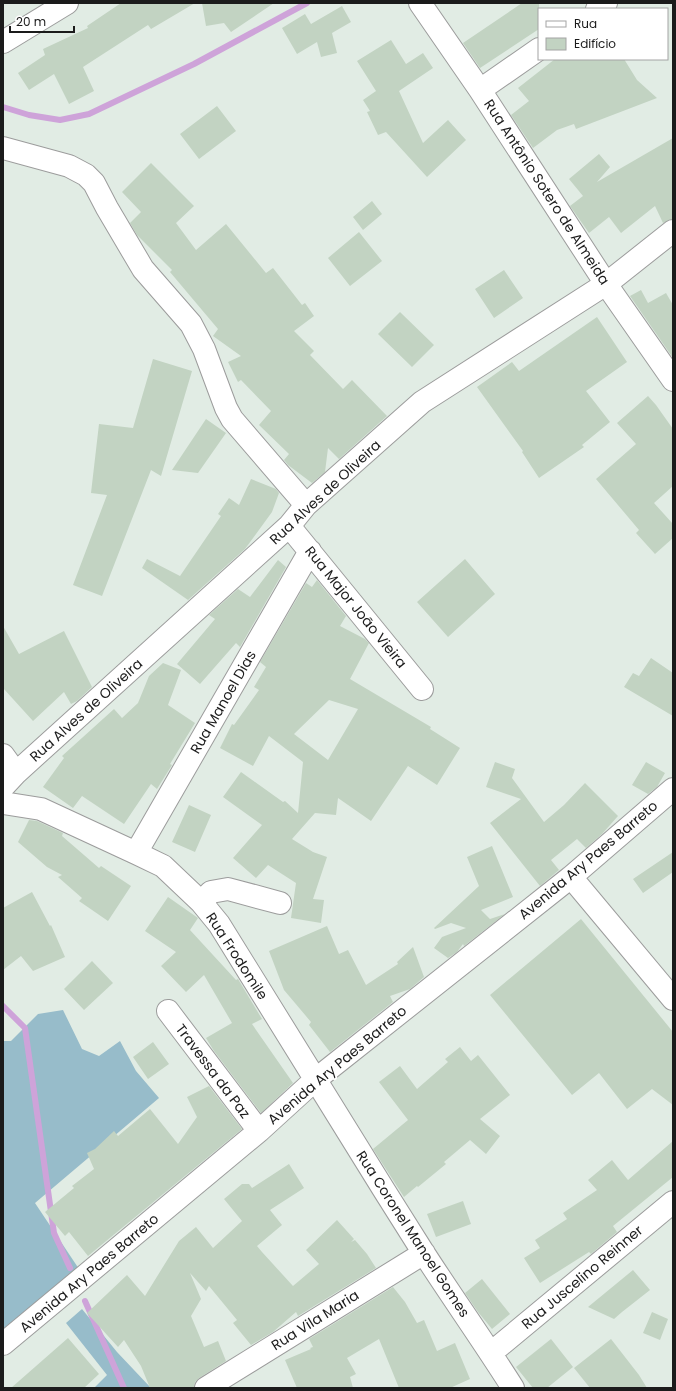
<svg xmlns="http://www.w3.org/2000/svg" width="676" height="1391" font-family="Poppins,sans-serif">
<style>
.forest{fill:#97bcca}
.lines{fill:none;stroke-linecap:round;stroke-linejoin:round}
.stream{stroke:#cea3d9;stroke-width:6}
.building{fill:#c2d3c2;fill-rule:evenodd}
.minor-casing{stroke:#9c9c9c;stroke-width:24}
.tertiary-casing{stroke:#9c9c9c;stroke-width:24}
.minor{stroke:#fff;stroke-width:22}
.tertiary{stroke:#fff;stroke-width:22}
.labels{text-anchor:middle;stroke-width:3.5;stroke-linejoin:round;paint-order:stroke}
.street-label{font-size:14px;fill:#1b1b1b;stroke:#fff}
</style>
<rect width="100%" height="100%" fill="#e1ece4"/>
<path class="forest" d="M63,1010l19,39 17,7 21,-15 16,30 23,27 -124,105 46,69 -78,64v-295h8l27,-27z
M82,1309l35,43 34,36h-57l13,-13 -41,-52z"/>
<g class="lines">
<path class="stream" d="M3,107l26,8 31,5 29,-6 105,-50 113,-61
M3,1006l22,22 29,205 16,35
M85,1301l39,87"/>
</g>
<path class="building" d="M121,3h74l-44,26 -3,-4 -65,42 11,24 -25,13 -15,-30 -25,16 -11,-17 27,-18 -2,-6 45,-21 -1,-2z
M202,3h72l-43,29 -7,-9 -18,3z
M522,3h17v26l-59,39 -17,-25z
M342,6l9,16 -19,11 5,20 -16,4 -4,-15 -20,12 -15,-26 23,-14 6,10z
M391,40l15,24 17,-11 10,15 -34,23 24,52 25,-23 18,20 -39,37 -41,-45 -8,3 -11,-23 3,-1 -7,-11 13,-9 -19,-30z
M555,59h69l13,21 20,18 -81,31 -2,-5 -17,6 -24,18 -22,-33 18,-14 -11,-13z
M217,106l19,25 -37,28 -19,-25z
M673,138v81l-10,4 -8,-17 -34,27 -12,-16 -20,16 -19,-27 13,-10 -14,-17 30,-25 11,13 -13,15z
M151,163l43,43 -18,17 20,27 30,-26 40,49 7,-5 29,37 3,-2 9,13 -20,15 20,20 -4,4 33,34 9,-9 35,36 -48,43 -11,-11 -3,24 -13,11 -24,-18 -4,-5 5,-6 -30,-29 12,-14 -30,-31 -3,2 -10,-20 13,-6 -28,-20 5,-7 -48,-57 2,-2 -35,-35 -7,-12 11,-11 -19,-20z
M372,201l10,13 -19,16 -10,-13z
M359,232l23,29 -32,25 -22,-28z
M504,270l19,28 -29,20 -19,-29z
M641,290l7,13 18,-10 7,12v53l-43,-62z
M400,312l34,33 -22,22 -34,-33z
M597,317l30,45 -41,29 24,31 -28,23 2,2 -45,31 -17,-26 1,-1 -46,-64 35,-25 7,9z
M153,359l39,12 -31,105 -10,-6 -49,126 -29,-11 34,-90 -16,-2 8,-69 34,4z
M648,396l8,9 17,24v57l-19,17 19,21v14l-18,16 -19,-21 3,-3 -43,-51 40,-35 -19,-21z
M206,419l20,14 -28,40 -26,-3z
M251,479l25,10 3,4 -7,19 -27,37 -57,51 -46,-32 5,-9 33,17 41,-60 -3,-2 11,-16 10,7z
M465,559l30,35 -47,43 -31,-35z
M278,560l8,7 -46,80 -4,-4 -36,41 -23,-20 38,-45 -6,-4 29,-26 12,8z
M317,580l29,36 -6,10 25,13 4,4 -19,36 81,48 -1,2 30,19 -23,37 -29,-19 -37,55 -33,-23 -2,17 -21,-2 -23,26 21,13 14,5 -14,42 11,1 -3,23 -30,-5 5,-35 -28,-18 -12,13 -23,-20 29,-33 -39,-28 18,-25 42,30 2,-1 13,12 5,-51 -34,-26 -16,30 -33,-18 12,-24 2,1 25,-35 -5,-3 12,-20 -6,-5 46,-79 6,4zM329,700l29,9 -30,51 -34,-26z
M3,626l16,28 45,-23 28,56 -15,14 -6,3 -7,-12 -31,29 -30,-33z
M651,658l22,15v43l-49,-29 9,-14 6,3z
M163,663l18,7 -13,35 27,18 -25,41 2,1 -15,24 -6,-5 -27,40 -42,-28 -9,12 -30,-21 21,-29 -2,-2 52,-47 8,9 16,-15 11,-27z
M495,762l20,7 -3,9 32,44 20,-17 21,-22 33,33 -16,18 -16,14 -9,-9 -26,21 8,10 -19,16 -50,-63 31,-24 -35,-12z
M646,762l19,11 -8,14 -9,7 -16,-9z
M189,805l22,10 -16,37 -23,-10z
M29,820l8,1 26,12 -1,3 37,32 2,-2 30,20 -23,35 -29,-20 3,-3 -24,-21 4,-2 -15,-8 -29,-25z
M492,846l21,51 -32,13 9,9 15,-5 -41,32 -1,-2 -6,8 -9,6 -14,-10 8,-11 24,-9 -15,-5 -16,6 -1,-1 45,-42 -12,-29z
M673,852v20l-30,21 -10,-14z
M32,892l18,34 1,-1 14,32 -32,14 -12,-15 -18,14v-62z
M168,897l30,21 -8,12 46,50 2,-1 24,40 -10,5 41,59 -32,30 -47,-62 -8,-13 26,-15 -28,-48 -18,17 -25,-26 15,-14 -31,-21z
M581,919l92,113v73l-21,-16 -25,20 -28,-36 -27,22 -82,-100z
M327,926l12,28 9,-4 18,35 32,-21 -1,-2 16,-15 11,30 -14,12 -20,7 3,6 -63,50 -21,-27 2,-3 -27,-32 -15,-39z
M92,961l21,22 -29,27 -20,-21z
M153,1042l16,22 -21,15 -15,-22z
M460,1047l11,14 7,-6 32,40 -30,24 20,17 -14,18 -16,-14 -26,22 2,2 -28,23 -1,-1 -13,11 -31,-48 35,-29 -29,-38 21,-16 17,23 31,-27 -3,-3z
M209,1086l33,43 -154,127 -19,-24 -4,4 -20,-24 29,-24 -2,-2 22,-17 -7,-16 8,-4 19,-18 4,5 32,-27 28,35 19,-27 -10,-20z
M673,1141v36l-60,49 4,6 -26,22 -2,-2 -49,31 -16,-25 16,-10 -5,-8 32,-21 -4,-6 34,-23 -9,-10 24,-20 16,20z
M289,1164l15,24 -34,22 12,15 -25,21 5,6 31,34 26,-22 -13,-14 31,-30 17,19 -3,3 4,-2 12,14 9,14 -78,48 -2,-4 -23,20 -22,13 -18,-22 4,-3 -28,-34 -3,5 -16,-18 11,26 -10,17 13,31 14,-6 8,20 -27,17 -4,4 -1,6h-44l-9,-22 -17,-26 -6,7 -31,-34 40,-38 18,21 34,-55 17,-14 17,21 29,-27 -18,-22 18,-15h7l3,4z
M463,1201l8,23 -35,13 -9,-23z
M633,1270l17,20 -28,22 -8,7 -26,-12z
M482,1279l28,35 -18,15 -14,-17 -13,-19z
M393,1287l12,15 12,21 7,-3 13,31 18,-8 15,36 -20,9h-51l-20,-49 -32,19 9,16 -6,3 3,11h-56l-12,-28 26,-11 -1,-1 3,-1 -4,-8z
M652,1312l16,7 -8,21 -17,-7z
M68,1338l31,36 -15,14h-73z
M551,1339l22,28 -26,21h-14l-17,-21z
M611,1339l28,36 8,13h-57l-16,-20z"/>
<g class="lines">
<defs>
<path id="minor" d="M420,3l60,87 126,194 67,96
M597,9l9,-6
M480,90l59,-41
M3,148l66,18 17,9 8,8 13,25 36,61 48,55 13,25 22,59 6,11 74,86
M289,526l133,163
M3,755l13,18
M3,787l13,-14 273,-247 17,-21 116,-103 184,-118 67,-53
M3,803l38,6 95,44 27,13 38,36 18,22c67,109 135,219 204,328 29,45 61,90 90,136
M136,853l174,-302
M571,877l102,122
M201,902l10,-10 17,-3 52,14
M168,1011l91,120
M3,1344l256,-213 56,-51 256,-203 102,-88
M491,1353l182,-151
M206,1388l218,-135"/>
<path id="tertiary" d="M3,42l64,-39"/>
</defs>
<use href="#minor" class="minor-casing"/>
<use href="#tertiary" class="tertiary-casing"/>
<use href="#minor" class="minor"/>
<use href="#tertiary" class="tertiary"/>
</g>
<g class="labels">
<g class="street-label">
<text transform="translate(547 192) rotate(57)" y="5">Rua Antônio Sotero de Almeida</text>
<text transform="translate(325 492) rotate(-43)" y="5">Rua Alves de Oliveira</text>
<text transform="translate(356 607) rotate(51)" y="5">Rua Major João Vieira</text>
<text transform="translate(223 702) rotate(-60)" y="5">Rua Manoel Dias</text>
<text transform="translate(86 710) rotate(-42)" y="5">Rua Alves de Oliveira</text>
<text transform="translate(588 860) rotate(-40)" y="5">Avenida Ary Paes Barreto</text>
<text transform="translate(237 956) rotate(57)" y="5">Rua Frodomile</text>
<text transform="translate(337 1065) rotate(-40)" y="5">Avenida Ary Paes Barreto</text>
<text transform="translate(213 1071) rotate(53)" y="5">Travessa da Paz</text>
<text transform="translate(413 1234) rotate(57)" y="5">Rua Coronel Manoel Gomes</text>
<text transform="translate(89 1273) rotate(-40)" y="5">Avenida Ary Paes Barreto</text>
<text transform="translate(582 1277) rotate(-40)" y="5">Rua Juscelino Reinner</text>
<text transform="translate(315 1320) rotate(-32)" y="5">Rua Vila Maria</text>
</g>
</g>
<rect width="676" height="1391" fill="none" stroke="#1b1b1b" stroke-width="8"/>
<rect x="538" y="8" width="130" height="52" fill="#ffffff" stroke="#a4a4a4"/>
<rect x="546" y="21" width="20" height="6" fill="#ffffff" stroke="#a4a4a4"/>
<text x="574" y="28" font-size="12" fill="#1b1b1b">Rua</text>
<rect x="546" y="38" width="20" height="12" fill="#c2d3c2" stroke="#a4a4a4"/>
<text x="574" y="48" font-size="12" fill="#1b1b1b">Edifício</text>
<path d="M10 26v6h64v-6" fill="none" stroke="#1b1b1b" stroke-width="2"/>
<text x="16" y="26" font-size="12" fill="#1b1b1b" stroke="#ffffff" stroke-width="3" paint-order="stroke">20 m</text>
</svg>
